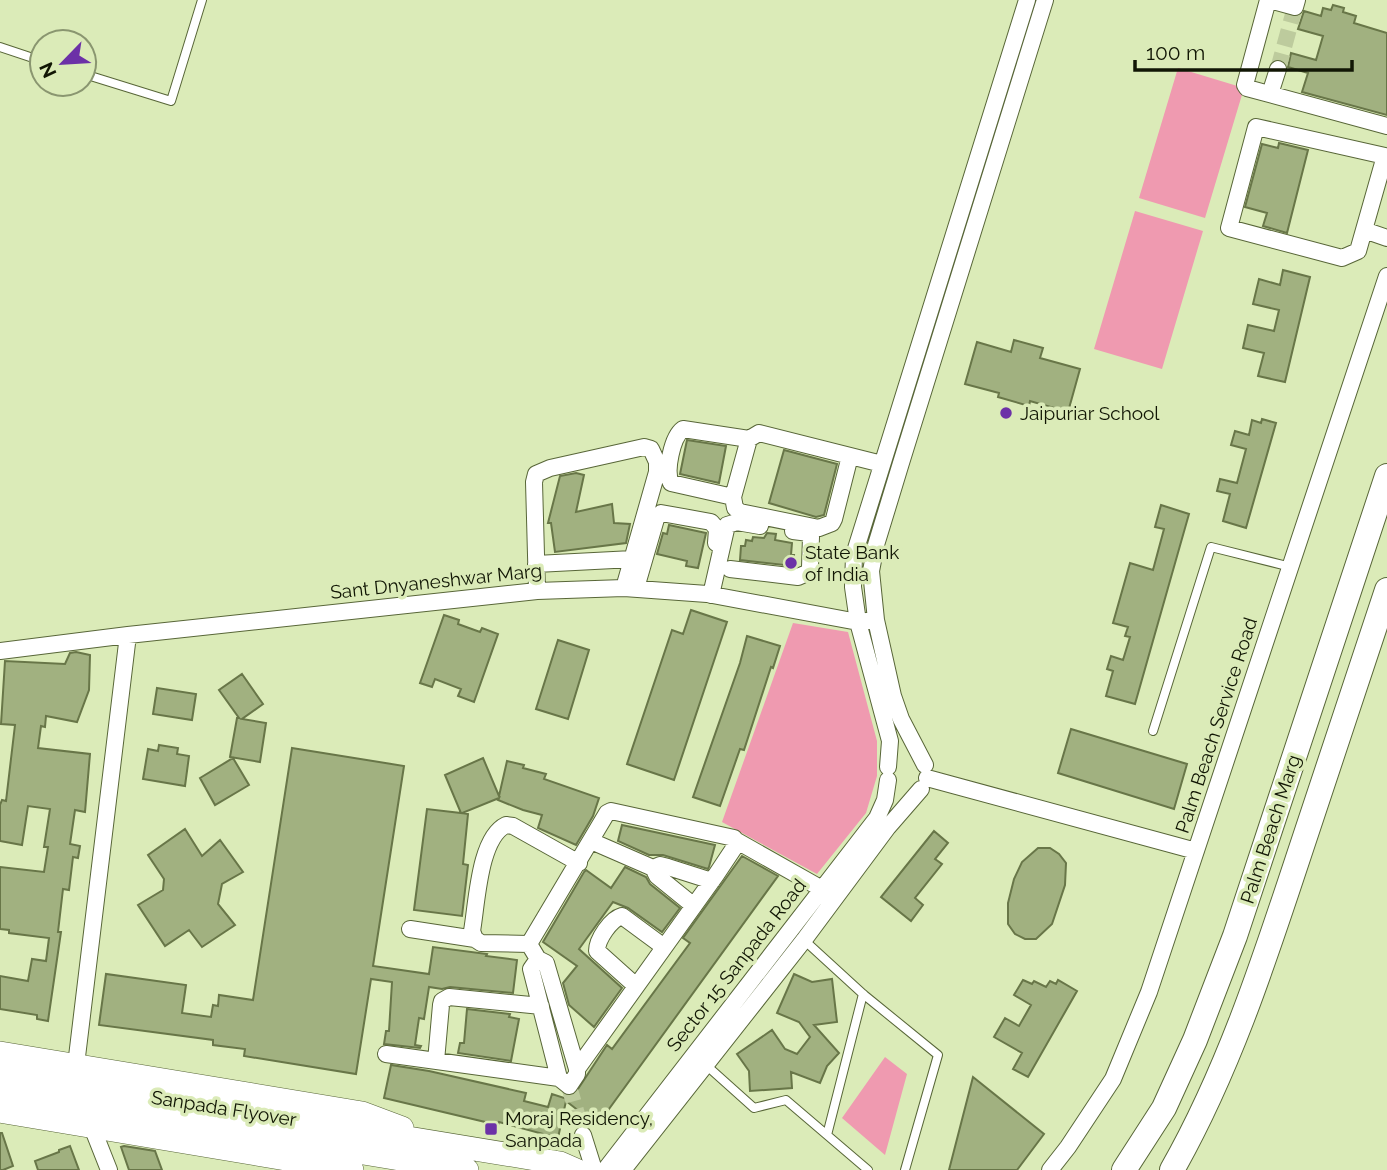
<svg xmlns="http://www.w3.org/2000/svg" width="1387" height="1170" font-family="Raleway,sans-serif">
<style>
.green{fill:#ef9ab0}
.building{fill:#a1b180;stroke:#687648;stroke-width:2}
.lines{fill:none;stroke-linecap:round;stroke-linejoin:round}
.street-tunnel{stroke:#bdcb9d;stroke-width:16;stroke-dasharray:16 8;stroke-linecap:butt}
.lane-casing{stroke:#586638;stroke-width:10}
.street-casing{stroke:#586638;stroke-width:18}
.secondary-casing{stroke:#586638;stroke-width:24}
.primary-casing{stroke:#586638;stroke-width:26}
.lane{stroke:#fff;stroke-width:8}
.street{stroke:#fff;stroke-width:16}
.secondary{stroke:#fff;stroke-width:23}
.primary{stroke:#fff;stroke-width:24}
.poi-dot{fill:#6c31a7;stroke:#dbebb8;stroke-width:2.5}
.labels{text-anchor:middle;stroke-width:7;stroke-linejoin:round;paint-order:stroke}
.poi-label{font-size:19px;fill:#111604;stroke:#dbebb8;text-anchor:start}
.street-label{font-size:19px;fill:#111604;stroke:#dbebb8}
</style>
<rect width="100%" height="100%" fill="#dbebb8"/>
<path class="green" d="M1178,68l66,20 -39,130 -66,-20z
M1135,211l68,20 -41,138 -68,-20z
M793,623l55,9 29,109v35l-11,37 -49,61 -95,-52z
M885,1057l22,17 -22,81 -43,-37z"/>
<path class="building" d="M1333,5l11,3 -1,4 13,4 -2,7 33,10v82l-85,-23 6,-19 -20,-6 3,-14 25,7 7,-24 -25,-7 6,-18 17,5 2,-8 8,2z
M1279,143l29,7 -21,83 -24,-7 4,-13 -22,-6 17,-63 16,4z
M1283,270l27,7 -25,105 -27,-6 6,-23 -21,-5 5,-23 26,6 5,-21 -26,-6 6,-25 21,6z
M1014,340l29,8 -3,10 40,11 -12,43 -38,-11 -1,5 -31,-9 1,-4 -34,-9 12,-42 34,10z
M1262,419l14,4 -30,105 -23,-7 7,-27 -13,-3 3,-12 17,4 9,-34 -15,-4 4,-14 14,4 3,-15 9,3z
M687,440l39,6 -7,37 -39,-9z
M784,450l53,14 -13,51 -8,2 -47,-14z
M576,473l8,2 -8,37 36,-8 2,19 16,1 -4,19 -71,9 -4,-29h-3l12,-47z
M1161,505l28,9 -54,190 -29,-8 7,-25 -6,-2 4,-13 12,4 7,-23 -5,-1 3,-9 -15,-4 17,-60 23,7 11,-41 -9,-2z
M669,525l37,8 -8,35 -12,-2 1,-5 -30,-7 6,-21 4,1z
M767,533l9,1 -1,6 17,3 -1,12h3l-1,11 -53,-6 1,-14h4l1,-6 6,1 1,-4 11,1z
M691,610l36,12 -53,158 -47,-16 45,-134 11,4z
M444,615l15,5 -1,4 22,8 2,-4 16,6 -24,68 -16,-6 3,-7 -26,-10 -3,8 -12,-4z
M747,636l33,10 -7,22 -2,-1 -27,83 -4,-1 -20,57 -27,-9 47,-134z
M558,640l31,10 -21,69 -32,-10z
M76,652l14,3 -1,35 -12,32 -31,-6 -1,11 -4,-1 -3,22 52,6 -5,58 -10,-2 -5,34 10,2 -2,12 -5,-1 -4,33 -6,-1 -5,43h3l-13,89 -11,-2v-4l-37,-6v-33l28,5 4,-22 14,2 3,-23 -40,-5v-3l-9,-1v-62l44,5 4,-25h-4l6,-38 -22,-3 -6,39 -22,-4v-36l2,-5 4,1 9,-76 -14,-1 4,-63 60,3 5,-11z
M242,674l21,30 -21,15 24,4 -6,39 -30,-5 7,-39h2l-20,-28z
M157,688l39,6 -4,26 -39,-6z
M1071,729l116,35 -13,45 -116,-36z
M159,745l19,3 -1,6 12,2 -4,30 -42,-7 5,-30 10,2z
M292,748l112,18 -31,200 56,8 4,-27 54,7 -1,2 31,4 -4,33 -63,-6 -8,2 -13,-2 -5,32 -5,-1 -4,27 6,1 -1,2 -36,-4 2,-13h3l3,-49 -21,-3 -15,95 -112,-18 1,-7 -32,-4v-5l-114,-15 7,-51 80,11 -4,28 29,4 2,-12 5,1 1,-11 34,5z
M233,758l16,27 -34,20 -15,-27z
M483,758l16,38 8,-35 17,4 -1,3 23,6 -2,5 55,19 -6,18 -17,29 -38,-17 4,-13 -19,-5 -25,-10 1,-2 -37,15 6,1 -5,50 5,1 -6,51 -48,-6 13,-101 34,4 -16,-38z
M622,825l93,20 -6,22 -1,2 -45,-14h-14l-31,-14z
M185,829l17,27 18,-16 23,32 -21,12 -4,20 17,21 -33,22 -13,-17 -24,16 -27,-41 25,-15 1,-11 -16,-24z
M934,831l14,12 -13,16 7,5 -27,34 8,7 -12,16 -30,-24z
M1038,848h12l9,6 7,9 -1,22 -13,39 -16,15h-11l-10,-5 -7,-10v-21l6,-24 8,-17z
M742,856l36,20 -177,244 -5,-5 -3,7 -27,-21 -8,37 -59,-16 -1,3 -114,-27 7,-33 38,6 97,22 -2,8 24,6 4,-13 15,5 7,-4 33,-50 5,4 78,-106 -7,-5z
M625,867l21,10 4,7 30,24 -18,24 -34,-24 -15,-6 -34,47 43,39 -28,39 -25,-22 -6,-22 14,-17 -34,-24 41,-70 2,-2 25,18z
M794,974l18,8 20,-3 5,43 -23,3 25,28 -12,13 -7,17 -29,-11 1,16 -42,3 -1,-20 -12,-17 35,-24 13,19 12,5 13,-17 -11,-15 -22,-9z
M1023,980l9,4 2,-3 12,6 4,-6 6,3 2,-4 19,11 -49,86 -15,-8 9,-16 -28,-16 11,-19 14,8 12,-21 -17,-10z
M467,1009l43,5 -1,3 10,2 -8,42 -53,-8 2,-10h4z
M973,1077l71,57 -27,36h-68z
M0,1133h2l11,33 -10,4h-3z
M70,1146l9,24h-41l-3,-9 24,-9v-2z
M124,1146l31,5 7,19h-33l-8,-23z"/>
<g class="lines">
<path class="street-tunnel" d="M1278,69l17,-62
M569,1086l14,49"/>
<defs>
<path id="lane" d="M0,47l42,14
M84,74l87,27 31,-101
M1153,731l58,-184 80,20
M804,940l59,54 75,61 -33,115
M863,994l-36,141 41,35
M706,1065l48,43 32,-8 41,35"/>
<path id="street" d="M1268,0l-23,85 2,3 140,38
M1269,0l26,7 2,-7
M1270,94l8,-25
M1256,127l129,29 -27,95 -16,7 -113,-30z
M1364,230l23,8
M850,456l-16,63 -2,4 -13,5 -79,-16 -5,-4 -2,-11 16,-58 10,-6 123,31
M733,497l-62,-14c-6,-12 1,-46 12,-54l66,10
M536,564l97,-5
M730,569l68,8 11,-5 1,-5 1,-30 -2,-4 -16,-2
M636,588l20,-69 5,-6 50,9 6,7 -1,14
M537,591l-3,-109 2,-8 14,-6 94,-21 7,2 6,13v10l-33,116
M711,595l16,-70 10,-3 23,4
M0,651l128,-16 409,-44 87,-3 83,6 151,28 18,-2
M925,765l-24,-46 -8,-23 -17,-76 -5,-49 5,-26 25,-82 144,-463
M888,767l2,-26 -32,-119 -5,-35 1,-32 173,-555
M927,778l269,73
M591,841l62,27
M737,841l85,48
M694,906l-37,-30 -4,-8 7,-3 8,2 44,14
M410,929l65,10
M529,944l78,-131 4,-2 123,27 2,7 -20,30 -139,194
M529,944l9,15 8,4 31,106v5l-8,12 -10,-8 -28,-109 7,-10
M529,944l-48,-1 -6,-4 -3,-8c5,-28 7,-93 34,-106l7,1 66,37
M636,986l-39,-35c0,-12 14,-32 25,-35l42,31
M386,1054l173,24
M436,1061l5,-56 1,-4 7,-4 92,9
M76,1065l52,-430
M92,1127l17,43
M583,1135l11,35
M605,1170l272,-352 8,-18 3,-20
M623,1170l181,-230 84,-113 33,-38
M1050,1170l18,-23 45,-68 36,-87 238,-716"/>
<path id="secondary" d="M0,1053l362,60 40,15
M0,1071l560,92 16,7
M0,1093l467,77
M0,1111l352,59"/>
<path id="primary" d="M1124,1170l40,-62 31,-68 40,-104 152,-460
M1172,1170c55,-97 90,-203 125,-309 30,-90 60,-181 90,-271"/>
</defs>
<use href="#lane" class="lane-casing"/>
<use href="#street" class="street-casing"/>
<use href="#secondary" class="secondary-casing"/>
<use href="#primary" class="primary-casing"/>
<use href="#lane" class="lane"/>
<use href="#street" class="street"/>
<use href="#secondary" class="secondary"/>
<use href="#primary" class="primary"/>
</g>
<g class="poi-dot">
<circle cx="1006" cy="413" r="7"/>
<circle cx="791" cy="563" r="7"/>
<rect x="484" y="1122" width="14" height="14" rx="3.5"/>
</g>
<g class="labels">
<g class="poi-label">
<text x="1020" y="420">Jaipuriar School</text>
<text x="805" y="559">State Bank<tspan x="805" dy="22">of India</tspan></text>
<text x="505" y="1125">Moraj Residency,<tspan x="505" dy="22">Sanpada</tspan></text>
</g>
<g class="street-label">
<text transform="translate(436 581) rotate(-6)" y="7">Sant Dnyaneshwar Marg</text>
<text transform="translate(1216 725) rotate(-72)" y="7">Palm Beach Service Road</text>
<text transform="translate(1270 829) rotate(-72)" y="7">Palm Beach Marg</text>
<text transform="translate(736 965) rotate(-52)" y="7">Sector 15 Sanpada Road</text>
<text transform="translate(224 1108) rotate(9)" y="7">Sanpada Flyover</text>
</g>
</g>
<g transform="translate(63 63) rotate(245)"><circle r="33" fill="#dbebb8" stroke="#8a9670" stroke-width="2"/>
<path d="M0-5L12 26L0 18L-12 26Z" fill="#6c31a7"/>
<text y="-10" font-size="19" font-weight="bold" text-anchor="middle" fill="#111604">N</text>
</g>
<path d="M1135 60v10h217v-10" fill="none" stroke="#111604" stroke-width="3.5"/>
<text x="1146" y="60" font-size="21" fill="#111604" stroke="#dbebb8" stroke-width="5" paint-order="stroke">100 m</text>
</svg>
